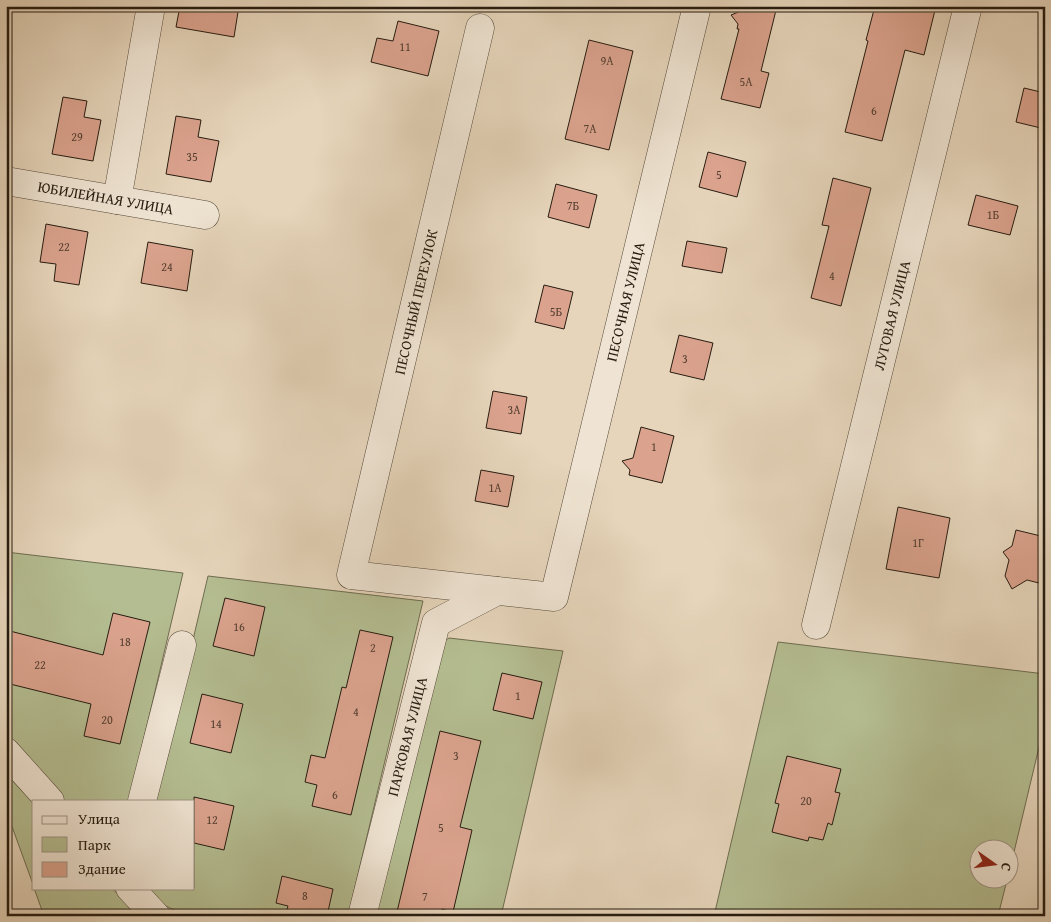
<svg xmlns="http://www.w3.org/2000/svg" width="1051" height="922" font-family="'Gentium Book Plus',serif">
<style>
.green{fill:#b4bd91;stroke:#6d6c50}
.building{fill:#dba38e;stroke:#261c10}
.lines{fill:none;stroke-linecap:round;stroke-linejoin:round}
.minor-casing{stroke:#564a3b;stroke-width:29}
.minor{stroke:#efe4d3;stroke-width:28}
.labels{text-anchor:middle;stroke-width:4;stroke-linejoin:round;paint-order:stroke}
.number-label{font-size:12px;fill:#533e30}
.street-label{font-size:15px;fill:#261c10;stroke:#efe4d3}
</style>
<rect width="100%" height="100%" fill="#e6d5bb"/>
<filter id="stains"><feTurbulence type="fractalNoise" baseFrequency=".004" numOctaves="4"/><feColorMatrix values="0 0 0 0 .2 0 0 0 0 .09 0 0 0 0 .02 0 0 0 .5 -.17"/></filter>
<radialGradient id="worn" r=".72"><stop offset=".6" stop-color="#630" stop-opacity="0"/><stop offset="1" stop-color="#630" stop-opacity=".3"/></radialGradient>
<path class="green" d="M6,552l177,21 -54,228h-64l-59,-64z
M208,576l215,25 -75,315h-162l-26,-13 -14,-15h48v-87h-39z
M449,638l114,13 -62,265h-127l64,-271z
M778,642l267,32v48l-36,151 -1,-23h-30v30h29l-9,36h-284z
M6,774l28,29v84l-28,-77z
M34,888h78l26,28h-94z"/>
<path class="building" d="M180,6h42v3l16,3 -4,25 -58,-10z
M742,6h35l-16,65 8,2 -9,35 -39,-9 18,-70h-2l1,-5 -7,-9 10,-4z
M875,6h61l-12,49 -19,-5 -23,91 -37,-9 23,-91 -2,-1z
M398,21l41,10 -11,45 -57,-14 6,-24 16,3z
M589,40l44,11 -24,99 -44,-11z
M1024,88l21,5v36l-29,-7z
M63,97l24,4 -3,16 17,3 -8,41 -41,-7z
M176,116l25,4 -3,17 21,4 -8,41 -45,-8z
M708,152l38,10 -9,35 -38,-10z
M833,178l38,10 -30,118 -30,-8 18,-72 -7,-1z
M556,184l41,11 -8,33 -41,-11z
M976,195l42,11 -8,29 -42,-10z
M46,224l42,8 -9,53 -25,-4 2,-17 -16,-2z
M687,241l40,7 -5,25 -40,-7z
M148,242l45,8 -6,41 -46,-8z
M544,285l29,7 -9,37 -29,-7z
M679,335l34,8 -9,37 -34,-8z
M493,391l34,6 -6,37 -35,-6z
M641,427l33,9 -12,47 -33,-8 1,-5 -8,-9 11,-3z
M481,470l33,6 -6,31 -33,-6z
M898,507l52,11 -11,60 -53,-9z
M1016,530l29,7v40l-4,-1 -2,7 -12,-3 -15,9 -7,-13 4,-16 -6,-8 9,-6z
M225,598l40,9 -11,49 -41,-10z
M113,613l37,9 -30,122 -36,-8 7,-32 -85,-21v-53l97,25z
M360,630l33,7 -42,178 -39,-9 5,-21 -12,-3 6,-27 14,3 17,-71 4,1z
M502,673l40,9 -9,37 -40,-9z
M202,694l41,10 -12,49 -41,-10z
M440,731l41,10 -21,86 12,3 -19,82 -11,-3 -2,7h-44z
M787,756l54,13 -6,23 5,1 -8,32 -4,-2 -5,17 -14,-3 -1,4 -36,-9 7,-28 -4,-1z
M194,797l40,9 -10,44 -30,-7z
M282,876l51,13 -6,27h-42l3,-10 -12,-3z"/>
<g class="lines">
<defs>
<g id="minor">
<path id="s1" d="M480,28l-129,547 203,22 143,-591"/>
<path id="s2" d="M6,181l199,34"/>
<path d="M117,200l34,-194"/>
<path id="s3" d="M816,625l152,-619"/>
<path d="M6,752l44,49"/>
<path d="M142,801l40,-156"/>
<path d="M130,888l26,28"/>
<path id="s4" d="M362,916l74,-293 61,-32"/>
</g>
</defs>
<use href="#minor" class="minor-casing"/>
<use href="#minor" class="minor"/>
</g>
<g class="labels">
<g class="number-label">
<text x="405" y="51">11</text>
<text x="607" y="65">9А</text>
<text x="746" y="86">5А</text>
<text x="874" y="115">6</text>
<text x="590" y="133">7А</text>
<text x="77" y="141">29</text>
<text x="192" y="161">35</text>
<text x="719" y="179">5</text>
<text x="573" y="210">7Б</text>
<text x="993" y="219">1Б</text>
<text x="64" y="251">22</text>
<text x="167" y="271">24</text>
<text x="832" y="280">4</text>
<text x="556" y="316">5Б</text>
<text x="685" y="363">3</text>
<text x="514" y="414">3А</text>
<text x="654" y="451">1</text>
<text x="495" y="492">1А</text>
<text x="918" y="547">1Г</text>
<text x="239" y="631">16</text>
<text x="125" y="646">18</text>
<text x="373" y="652">2</text>
<text x="40" y="669">22</text>
<text x="518" y="700">1</text>
<text x="356" y="716">4</text>
<text x="107" y="724">20</text>
<text x="216" y="728">14</text>
<text x="456" y="760">3</text>
<text x="335" y="799">6</text>
<text x="806" y="805">20</text>
<text x="212" y="824">12</text>
<text x="441" y="832">5</text>
<text x="305" y="900">8</text>
<text x="425" y="901">7</text>
</g>
<g class="street-label">
<text dy="5" stroke="none"><textPath href="#s2" startOffset="101">ЮБИЛЕЙНАЯ УЛИЦА</textPath></text>
<text transform="translate(416 302) rotate(-77)" y="5">ПЕСОЧНЫЙ ПЕРЕУЛОК</text>
<text dy="5" stroke="none"><textPath href="#s1" startOffset="1070">ПЕСОЧНАЯ УЛИЦА</textPath></text>
<text dy="5" stroke="none"><textPath href="#s3" startOffset="319">ЛУГОВАЯ УЛИЦА</textPath></text>
<text dy="5" stroke="none"><textPath href="#s4" startOffset="185">ПАРКОВАЯ УЛИЦА</textPath></text>
</g>
</g>
<rect width="1051" height="922" fill="none" stroke="#e6d5bb" stroke-width="25"/>
<rect x="8" y="8" width="1036" height="907" fill="none" stroke="#261c10" stroke-width="2.5"/>
<rect x="12" y="12" width="1026" height="897" fill="none" stroke="#261c10"/>
<rect x="32" y="800" width="162" height="90" fill="#efe4d3" stroke="#9f9485"/>
<rect x="42" y="816" width="25" height="8" fill="#efe4d3" stroke="#9f9485"/>
<text x="78" y="824" font-size="15" fill="#261c10">Улица</text>
<rect x="42" y="837" width="25" height="15" fill="#b4bd91" stroke="#9f9485"/>
<text x="78" y="850" font-size="15" fill="#261c10">Парк</text>
<rect x="42" y="862" width="25" height="15" fill="#dba38e" stroke="#9f9485"/>
<text x="78" y="874" font-size="15" fill="#261c10">Здание</text>
<g transform="translate(994 864) rotate(104)"><circle r="24" fill="#efe4d3" stroke="#9f9485"/>
<path d="M0-4L9 19L0 12L-9 19Z" fill="#8f2418"/>
<text y="-8" font-size="14" font-weight="bold" text-anchor="middle" fill="#261c10">С</text>
</g>
<rect width="100%" height="100%" filter="url(#stains)"/>
<rect width="100%" height="100%" fill="url(#worn)"/>
</svg>
